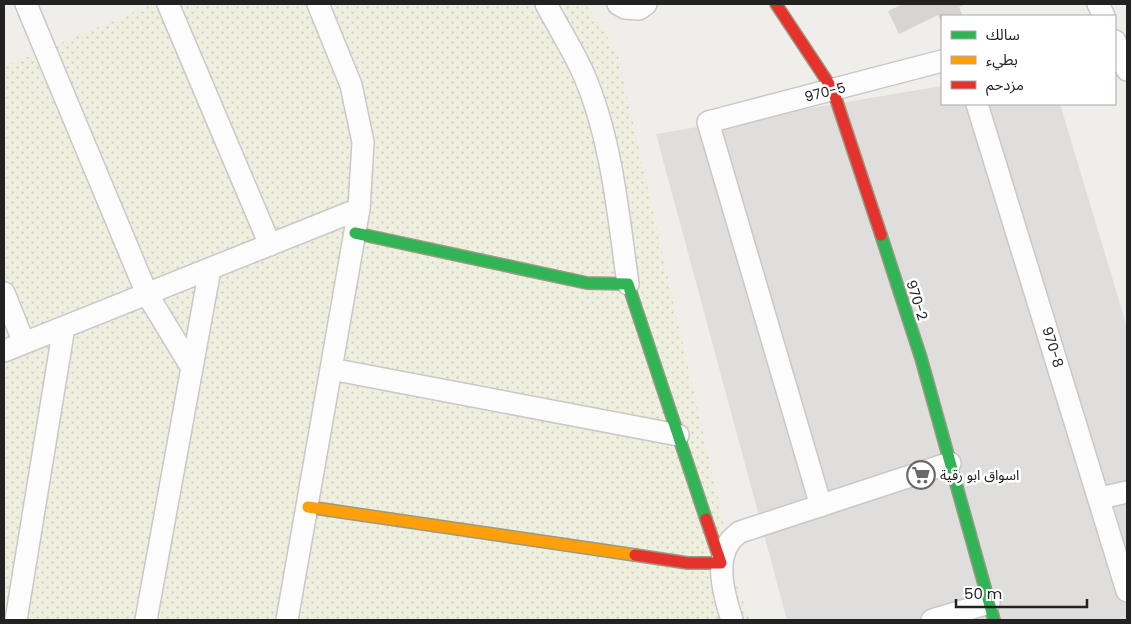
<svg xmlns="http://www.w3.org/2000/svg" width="1131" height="624" font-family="Poppins,'Noto Sans Arabic',sans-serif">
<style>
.residential{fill:#dfdedc}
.farmland{fill:url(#farmland-dots)}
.building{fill:#d7d4d2}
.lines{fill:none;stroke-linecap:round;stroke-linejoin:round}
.street-casing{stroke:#c9c8c7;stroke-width:24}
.fast-casing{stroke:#999a82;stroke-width:14}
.slow-casing{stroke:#999a82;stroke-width:14}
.jam-casing{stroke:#999a82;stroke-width:14}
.street{stroke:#fdfcfc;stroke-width:21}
.fast{stroke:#30b455;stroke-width:11}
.slow{stroke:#ff9f0a;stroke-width:11}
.jam{stroke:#e5322d;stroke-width:11}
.labels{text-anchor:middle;stroke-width:5;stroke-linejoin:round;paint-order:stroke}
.street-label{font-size:14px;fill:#222;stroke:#fff}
.poi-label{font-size:14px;fill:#222;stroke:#fff;text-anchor:start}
</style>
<defs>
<pattern id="farmland-dots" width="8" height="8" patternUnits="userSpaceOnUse" patternTransform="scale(1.25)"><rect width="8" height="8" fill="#efefdf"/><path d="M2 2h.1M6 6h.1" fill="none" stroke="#cdcdbf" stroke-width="1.8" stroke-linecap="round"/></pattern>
</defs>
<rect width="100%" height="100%" fill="#f0eeeb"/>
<path class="residential" d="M942,86v18h118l67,223v293h-340l-131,-486z"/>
<path class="farmland" d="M153,4h433l31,48 121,535 12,33h-746v-553z"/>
<path class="building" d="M903,4h63l-7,3 4,9h-21v8l-4,-9 -39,19 -11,-23z"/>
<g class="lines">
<defs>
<path id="street" d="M26,4l121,290 45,74
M168,4l102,241
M546,4c12,23 27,46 38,71 28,65 34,139 44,209
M618,4l7,4 14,1 7,-5
M1098,4l6,12
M1115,41l12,29
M977,104l150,487
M4,293l20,50
M4,351l355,-142
M331,369l347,66
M1100,498l27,-6
M821,506l-113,-384 234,-61
M16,620l48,-293
M146,620l64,-351
M287,620l72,-411 4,-67 -12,-57 -33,-81
M732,620c-9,-28 -21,-69 8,-88l210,-69
M932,620l57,-17"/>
<path id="fast" d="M355,233l232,50 41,1 78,235
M881,235l40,123 73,262"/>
<path id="slow" d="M308,507l327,48"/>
<path id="jam" d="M776,4l57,86 48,145
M635,555l53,8h33l-15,-44"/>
</defs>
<use href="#street" class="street-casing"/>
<use href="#fast" class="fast-casing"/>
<use href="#slow" class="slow-casing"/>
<use href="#jam" class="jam-casing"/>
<use href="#street" class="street"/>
<use href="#fast" class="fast"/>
<use href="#slow" class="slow"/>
<use href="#jam" class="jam"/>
</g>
<defs>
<symbol id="supermarket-ring" viewBox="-11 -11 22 22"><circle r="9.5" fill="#fff" stroke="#6a6968" stroke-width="1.5"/><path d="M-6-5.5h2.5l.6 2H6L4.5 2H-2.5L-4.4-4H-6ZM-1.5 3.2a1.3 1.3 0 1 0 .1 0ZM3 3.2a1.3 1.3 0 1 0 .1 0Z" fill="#6a6968"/></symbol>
</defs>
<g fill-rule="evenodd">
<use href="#supermarket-ring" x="905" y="459" width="32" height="32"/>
</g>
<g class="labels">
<g class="street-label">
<text transform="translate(825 92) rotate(-14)" y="5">970-5</text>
<text transform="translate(917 300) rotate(72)" y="5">970-2</text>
<text transform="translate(1053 347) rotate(73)" y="5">970-8</text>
</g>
<g class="poi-label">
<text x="940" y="480">اسواق ابو رقية</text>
</g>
</g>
<rect width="1131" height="624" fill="none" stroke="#222222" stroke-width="10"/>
<rect x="941" y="15" width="175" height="90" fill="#ffffff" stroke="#a7a7a7"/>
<rect x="951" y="31" width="25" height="8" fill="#30b455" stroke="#a7a7a7"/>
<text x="986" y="40" font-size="15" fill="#222222">سالك</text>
<rect x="951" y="56" width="25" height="8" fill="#ff9f0a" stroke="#a7a7a7"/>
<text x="986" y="65" font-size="15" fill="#222222">بطيء</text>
<rect x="951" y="81" width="25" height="8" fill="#e5322d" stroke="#a7a7a7"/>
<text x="986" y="90" font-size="15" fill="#222222">مزدحم</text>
<path d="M956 599v8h131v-8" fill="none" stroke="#222222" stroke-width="2.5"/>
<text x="964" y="599" font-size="15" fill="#222222" stroke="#ffffff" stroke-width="4" paint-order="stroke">50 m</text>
</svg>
